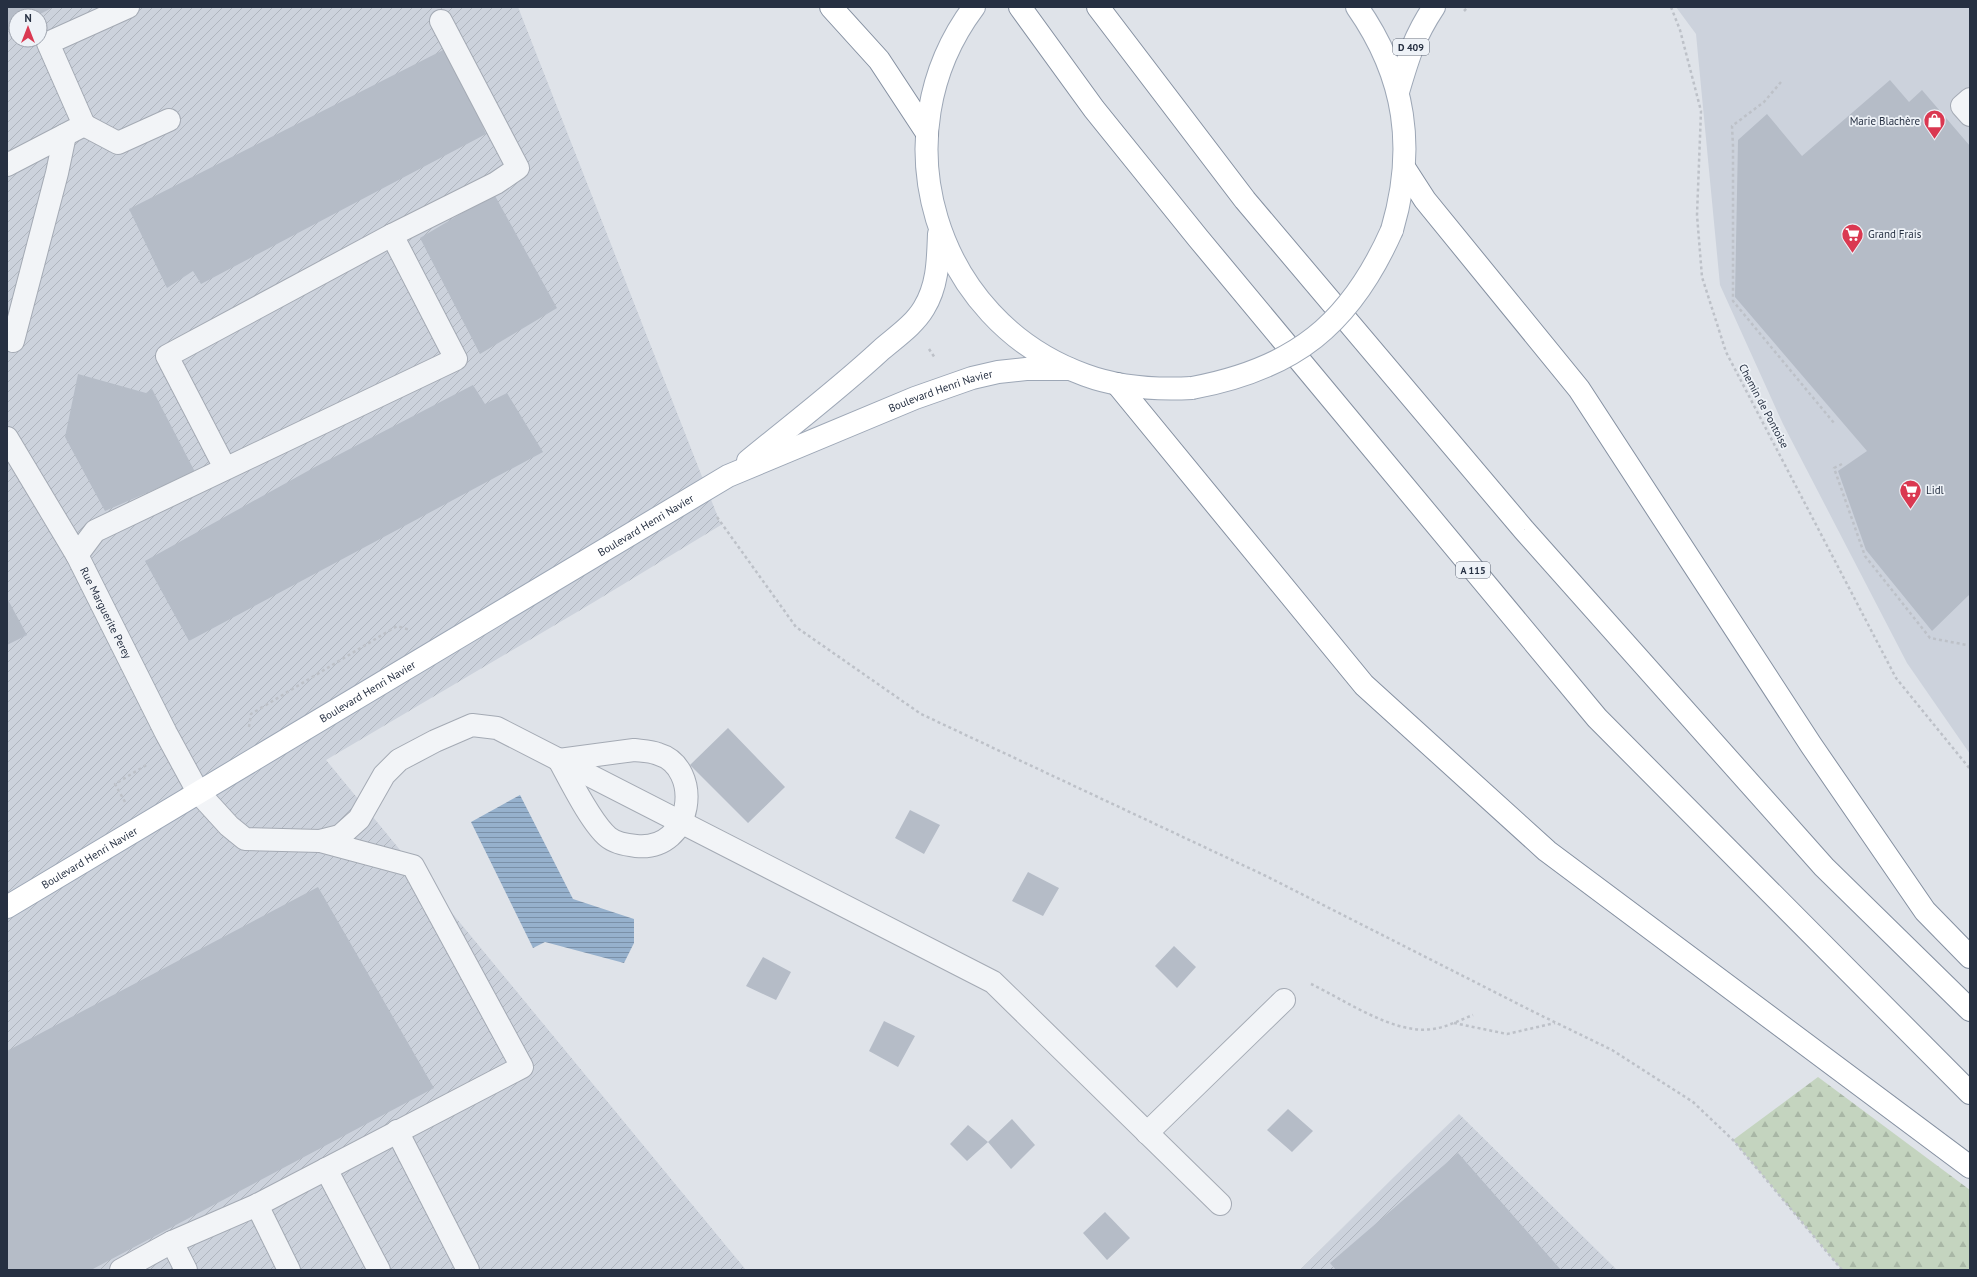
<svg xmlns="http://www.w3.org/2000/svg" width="1977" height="1277" font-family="'PT Sans',sans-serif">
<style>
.built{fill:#ccd2dc}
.industrial{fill:url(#industrial-furrows);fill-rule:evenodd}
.forest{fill:url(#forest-firs)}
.water{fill:url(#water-rules)}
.building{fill:#b5bcc7}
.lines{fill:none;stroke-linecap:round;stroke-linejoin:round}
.minor-casing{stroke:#a4aab4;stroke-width:24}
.major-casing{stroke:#9da7b6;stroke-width:24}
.highway-casing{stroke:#8590a1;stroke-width:24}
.path{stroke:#bdc1c8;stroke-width:2.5;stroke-dasharray:3 3;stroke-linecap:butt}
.minor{stroke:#f2f4f7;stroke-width:22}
.major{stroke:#fff;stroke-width:22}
.highway{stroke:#fff;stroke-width:22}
.major-bridge-casing{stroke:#9da7b6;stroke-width:24;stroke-linecap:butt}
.major-bridge{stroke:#fff;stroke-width:22}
.labels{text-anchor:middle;stroke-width:3.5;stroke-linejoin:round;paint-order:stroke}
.shield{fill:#eef2f7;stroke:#626a78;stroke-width:1}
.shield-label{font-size:10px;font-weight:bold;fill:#263042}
.poi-label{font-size:11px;fill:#263042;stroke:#eef2f7;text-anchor:start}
.street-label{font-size:11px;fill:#263042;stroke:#eef2f7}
</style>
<defs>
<pattern id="industrial-furrows" width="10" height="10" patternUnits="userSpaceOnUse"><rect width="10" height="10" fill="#ccd2dc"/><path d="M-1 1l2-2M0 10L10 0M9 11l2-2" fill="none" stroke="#afb5be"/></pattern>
<pattern id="forest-firs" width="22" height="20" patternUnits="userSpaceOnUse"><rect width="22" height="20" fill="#c4d4bf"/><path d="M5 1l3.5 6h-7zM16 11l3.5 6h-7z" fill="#a8b6a5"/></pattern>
<pattern id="water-rules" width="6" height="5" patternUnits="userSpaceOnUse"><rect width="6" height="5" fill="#96b1cd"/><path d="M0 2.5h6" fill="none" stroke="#7a90a8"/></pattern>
</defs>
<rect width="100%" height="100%" fill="#dfe3e9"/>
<path class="built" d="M1676,7h294v747l-63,-91 -124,-239 -63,-139 -24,-251z"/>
<path class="industrial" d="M7,7h511l203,518 -127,77 -268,158 420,510h-739zM16,16h24v24h-24z
M1459,1114l158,156h-317l94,-93z"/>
<path class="forest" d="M1818,1077l152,113v80h-128l-109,-130z"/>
<path class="water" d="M520,795l53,104 61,20v24l-10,20 -79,-21 -12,6 -62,-126z"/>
<path class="building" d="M7,7h47l-18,9h-20v10l-9,5z
M449,47l37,87 -285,150 -8,-13 -26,17 -38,-79z
M1890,80l19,22 13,-12 48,56v448l-38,37 -66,-81 -28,-79 29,-20 -132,-154 3,-157 29,-26 35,42z
M494,194l63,114 -77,46 -60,-116z
M78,374l68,19 6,-4 43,83 -90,39 -40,-74z
M473,385l12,19 22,-11 36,59 -354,189 -44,-80 170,-94z
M7,598l20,37 -20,10z
M728,728l57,59 -37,36 -58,-58z
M910,810l30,15 -16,29 -29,-16z
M1028,872l31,16 -16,28 -31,-15z
M318,887l116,201 -343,182h-84v-219z
M1174,946l22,21 -19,21 -22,-22z
M763,957l28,15 -15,28 -30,-14z
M884,1021l31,15 -17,31 -29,-16z
M1288,1109l25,22 -21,21 -25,-22z
M1012,1119l23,26 -24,24 -23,-27 -21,19 -17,-17 18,-19 20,17z
M1458,1153l103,117h-225l-6,-7z
M1105,1212l25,26 -23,22 -24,-27z"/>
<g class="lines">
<defs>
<g id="minor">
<path d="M1970,99l-8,7 8,9"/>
<path d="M84,125l34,18 51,-23"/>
<path d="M7,165l77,-40 -36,-82 80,-36"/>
<path d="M13,341l44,-168 8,-38"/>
<path id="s1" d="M7,438l70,117 89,178 32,59 31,34 16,13 75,2 20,-5 19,-17 25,-44 15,-15 36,-19 37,-16 25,3 496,254 227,222"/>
<path d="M225,468l-58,-112 225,-121 104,-52 22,-15 -77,-147"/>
<path d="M77,555l18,-24 361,-172 -64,-124"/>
<path d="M634,750c8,1 17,1 24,4 45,13 36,98 -22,92 -9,-1 -21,-3 -28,-9 -17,-14 -38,-57 -49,-77z"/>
<path d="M397,1131l71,139"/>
<path d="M1147,1133l137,-133"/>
<path d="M326,1169l53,101"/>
<path d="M257,1205l32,65"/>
<path d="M172,1242l14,28"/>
<path d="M121,1270l51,-28 85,-37 265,-138 -109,-201 -93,-25"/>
</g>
<g id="major">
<path d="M974,7c-96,128 -40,314 111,368 35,13 70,15 107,13"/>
<path d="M1357,7c49,70 59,142 35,223"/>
<path d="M1398,92c10,-34 16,-55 36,-85"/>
<path d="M748,461c45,-37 91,-72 133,-111 15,-13 33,-25 43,-42 14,-23 14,-48 15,-74"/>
<path id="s2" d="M7,907l721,-431 187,-78 57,-20 26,-6 28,-3h43"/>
</g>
<path id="highway" d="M831,7l48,53 48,73
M1020,7l74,102 104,129 399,480 373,375
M1098,7l147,193 279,330 300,337 146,143
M1405,169l20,31 154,189 232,356 114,166 45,46
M1117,384l247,301 183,166 423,316"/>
</defs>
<use href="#minor" class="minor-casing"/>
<use href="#major" class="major-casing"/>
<use href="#highway" class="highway-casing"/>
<path class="path" d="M1671,7l9,23 21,81 -4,104 5,62 24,75 170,326 74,91
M1464,11l4,-4
M1781,82l-17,20 -32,24 1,20v155l101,122
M929,349l6,9
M1842,464l-8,4 31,88 65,82 37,7
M717,517l79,110 125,87 345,162 268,136 78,38 81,52 40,38 109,130
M249,727l2,-13 146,-88 13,4
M125,802l-10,-18 33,-20
M1311,984c34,16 83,51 122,45 14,-2 27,-9 40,-14
M1454,1023l53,11 48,-11"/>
<use href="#minor" class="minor"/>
<use href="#major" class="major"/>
<use href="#highway" class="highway"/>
<defs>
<path id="major-bridge" d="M1192,388c102,-19 158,-63 200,-158"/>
</defs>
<use href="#major-bridge" class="major-bridge-casing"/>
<use href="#major-bridge" class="major-bridge"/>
</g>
<defs>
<symbol id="shop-pin" viewBox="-11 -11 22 30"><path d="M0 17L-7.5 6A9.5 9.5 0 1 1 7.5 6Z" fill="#da3851" stroke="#eef2f7"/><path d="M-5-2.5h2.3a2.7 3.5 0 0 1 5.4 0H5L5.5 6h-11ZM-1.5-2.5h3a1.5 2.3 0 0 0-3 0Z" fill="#fff"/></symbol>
<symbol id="supermarket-pin" viewBox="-11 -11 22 30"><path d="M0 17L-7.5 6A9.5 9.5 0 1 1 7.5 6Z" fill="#da3851" stroke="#eef2f7"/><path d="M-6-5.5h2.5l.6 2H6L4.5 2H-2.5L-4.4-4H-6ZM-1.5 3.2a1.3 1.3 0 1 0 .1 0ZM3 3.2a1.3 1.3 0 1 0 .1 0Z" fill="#fff"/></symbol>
</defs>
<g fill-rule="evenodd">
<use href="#shop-pin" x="1922" y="108" width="25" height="34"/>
<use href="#supermarket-pin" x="1840" y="222" width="25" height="34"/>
<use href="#supermarket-pin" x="1898" y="478" width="25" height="34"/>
</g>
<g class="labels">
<g class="shield">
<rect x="1393" y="39" width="36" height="16" rx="3"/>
<rect x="1456" y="562" width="34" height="16" rx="3"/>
</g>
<g class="shield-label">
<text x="1411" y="51">D 409</text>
<text x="1473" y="574">A 115</text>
</g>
<g class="poi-label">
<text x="1920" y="125" text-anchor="end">Marie Blachère</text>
<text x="1868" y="238">Grand Frais</text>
<text x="1926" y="494">Lidl</text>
</g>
<g class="street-label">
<text dy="4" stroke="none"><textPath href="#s2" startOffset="1069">Boulevard Henri Navier</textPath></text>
<text transform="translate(1764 406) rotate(62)" y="4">Chemin de Pontoise</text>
<text dy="4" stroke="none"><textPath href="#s2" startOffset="744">Boulevard Henri Navier</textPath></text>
<text dy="4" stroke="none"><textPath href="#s1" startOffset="201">Rue Marguerite Perey</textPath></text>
<text dy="4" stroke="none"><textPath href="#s2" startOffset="420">Boulevard Henri Navier</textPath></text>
<text dy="4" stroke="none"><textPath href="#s2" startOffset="96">Boulevard Henri Navier</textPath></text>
</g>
</g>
<rect width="1977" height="1277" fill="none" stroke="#263042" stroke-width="16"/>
<g transform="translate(28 28)"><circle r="19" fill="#eef2f7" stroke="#9ea4af"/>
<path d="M0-3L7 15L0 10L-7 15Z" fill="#da3851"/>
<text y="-6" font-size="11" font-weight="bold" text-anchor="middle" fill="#263042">N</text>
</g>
</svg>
